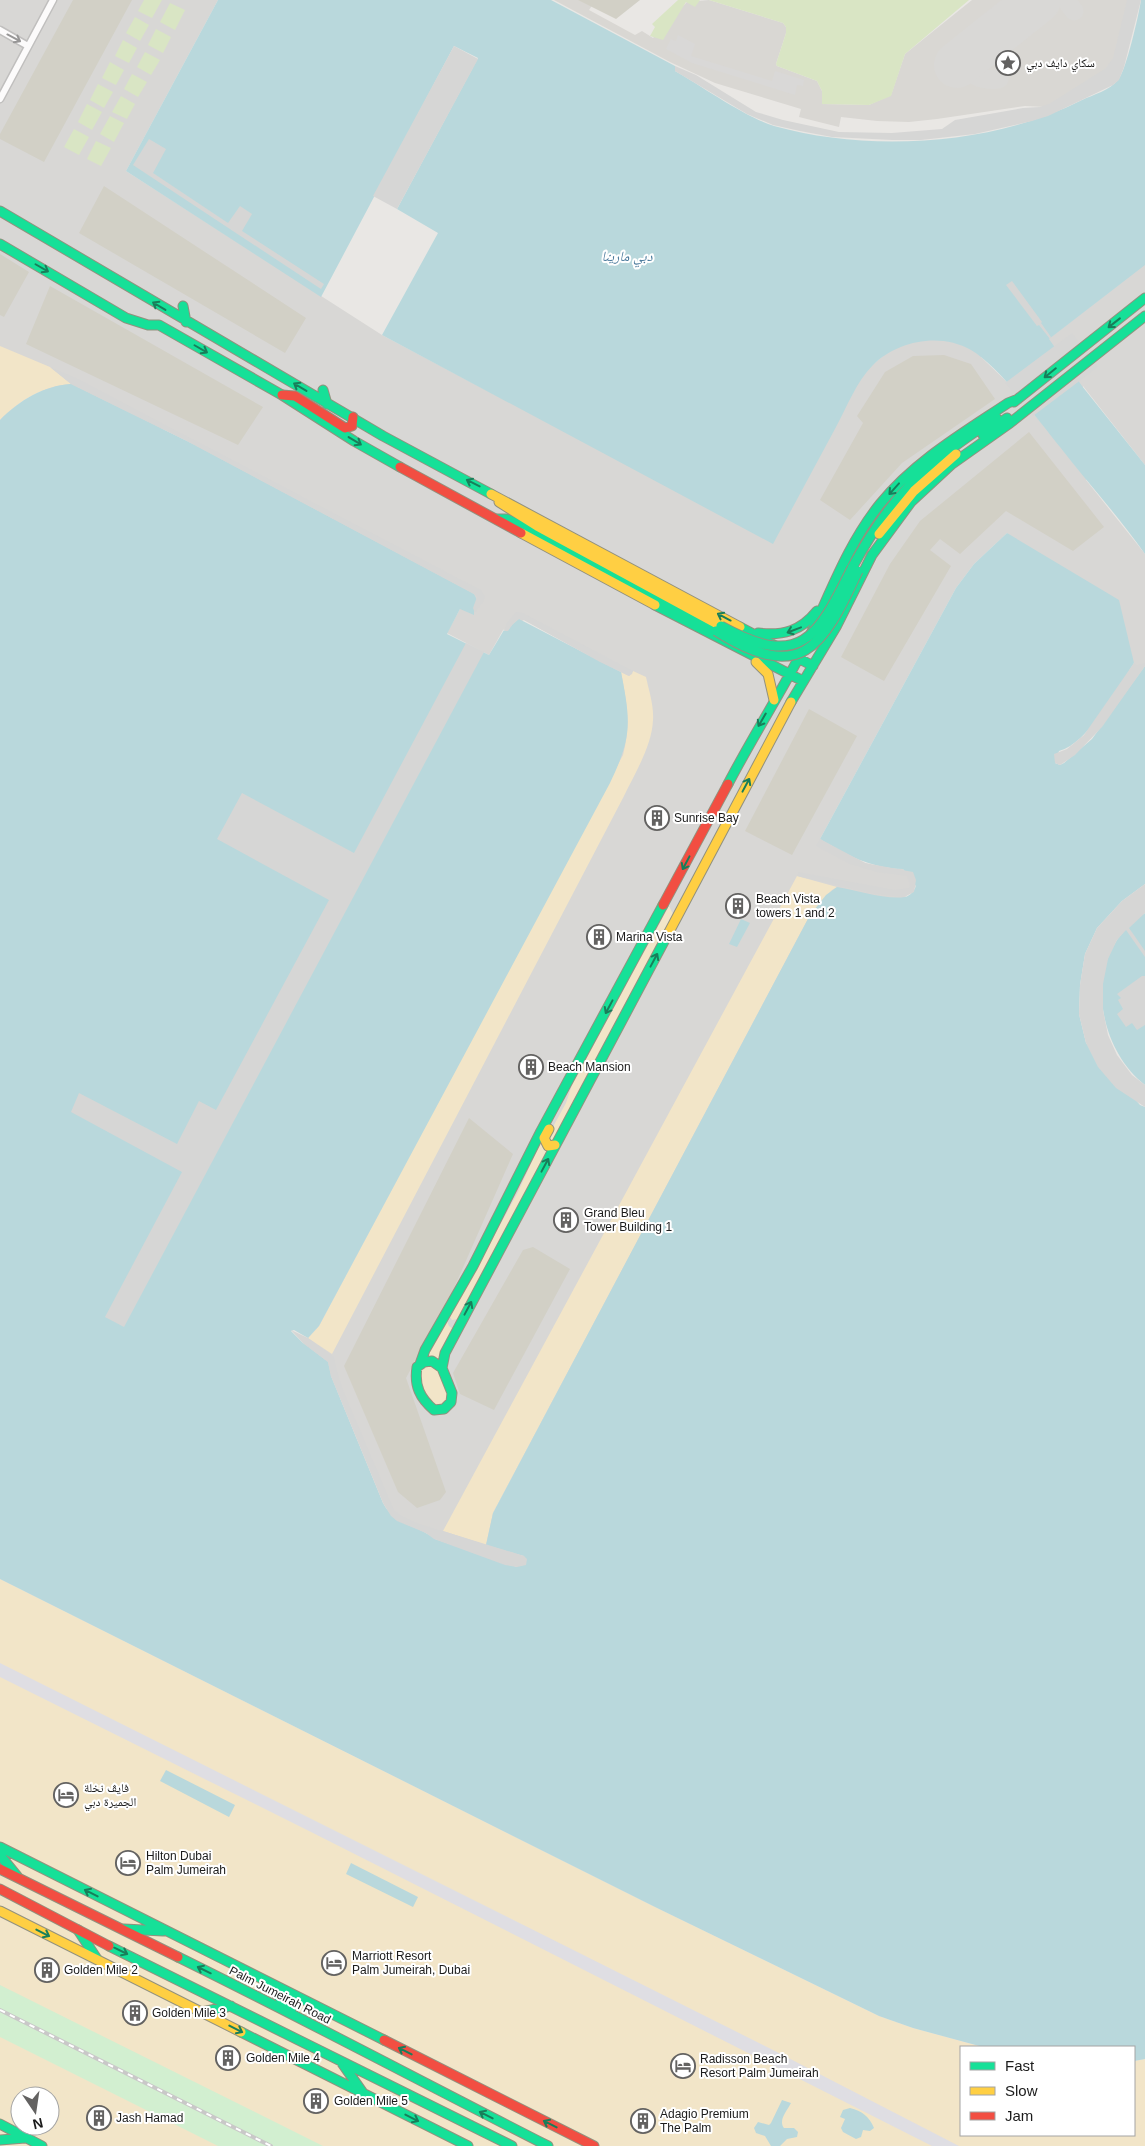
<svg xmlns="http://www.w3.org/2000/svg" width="1145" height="2146" font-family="Arial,'Noto Naskh Arabic',sans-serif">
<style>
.residential{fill:#d8d7d5}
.airport{fill:#d9d7d3}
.construction{fill:#d2d0c6}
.grass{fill:#d9e5c4}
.sand{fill:#f2e5c8;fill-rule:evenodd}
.park{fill:#d2efd0}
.parking{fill:#d9d8d7}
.plaza{fill:#dfdee3}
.water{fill:#b9d8dc}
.pier{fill:#d6d6d5}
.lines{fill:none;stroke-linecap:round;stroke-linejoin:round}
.taxiway{stroke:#d9d8d6;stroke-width:19}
.runway{stroke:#d9d8d6;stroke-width:46}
.street-casing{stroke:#c0bfbe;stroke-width:9}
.fast-casing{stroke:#92917e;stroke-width:11}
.slow-casing{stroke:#92917e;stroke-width:11}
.jam-casing{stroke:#92917e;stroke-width:11}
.street{stroke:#fcfbfb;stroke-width:6}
.fast{stroke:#16e098;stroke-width:9}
.slow{stroke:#ffcf43;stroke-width:9}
.jam{stroke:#f24e42;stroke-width:9}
.rail-casing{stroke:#c9c8c8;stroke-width:4}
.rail{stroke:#fff;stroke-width:2;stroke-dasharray:5.5;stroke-linecap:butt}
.fast-bridge-casing{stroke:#92917e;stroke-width:11;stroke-linecap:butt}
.fast-bridge{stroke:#16e098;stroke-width:9}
.oneway{stroke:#979696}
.oneway2{stroke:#187e5a}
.labels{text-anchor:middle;stroke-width:4;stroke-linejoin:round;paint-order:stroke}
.poi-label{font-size:12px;fill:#1b1b1b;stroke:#fff;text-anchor:start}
.street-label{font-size:12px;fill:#1b1b1b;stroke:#fff}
.water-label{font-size:14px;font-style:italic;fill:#4c7b9d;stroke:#fff}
</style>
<rect width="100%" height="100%" fill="#e9e7e4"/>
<path class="residential" d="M0,0h218l-92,171 256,164 388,205 84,-160 46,-38 39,-6 43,16 -1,5 28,27 38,-44 98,-76v201l-62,-79 3,94 59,74v112l-43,61 -11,-1 43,-63 -127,-130 -33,31 -18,24 -136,251 45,24 13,4 25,2 13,17 -193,197 -230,430 31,43 -98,-23 -29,-12 -32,-64 -34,-81 -28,-33 16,-17 291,-543 11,-111 -97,-52 -21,10 -14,25 -42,-22 13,-24 -273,-168 -22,-11 -125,-39 -15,7 -25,22z"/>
<path class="airport" d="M554,0h42l-7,10 46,25 7,-4 11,7 34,-36 22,-2 74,23 3,4v6l-10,31 1,2 40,15 5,10v13l47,1 22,-10 14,-41 67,-54h158l-17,65 -9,8 -58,34 -21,-1 -88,13 -28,3 -32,-1 -36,-4 -2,10 -40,-10 2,-8 -86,-26 -45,-21z"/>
<path class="construction" d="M73,0h59l-88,162 -44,-23v-5z
M578,0h62l-24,19z
M104,186l202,132 -21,35 -206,-120z
M0,254l29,18 -25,45 -4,-2z
M50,286l213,121 -25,38 -212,-101z
M944,355l27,9 24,35 -93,64 -52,57 -30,-20 43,-77 -6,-7 28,-44 28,-16z
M1029,432l75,95 -31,24 -67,-40 -46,43 -20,-15 -10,11 21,16 -67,115 -43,-24 49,-93 30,-43z
M809,709l48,27 -65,119 -47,-24z
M469,1118l44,36 -63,143 -44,81 40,114 -6,8 -23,8 -19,-16 -54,-126z
M533,1247l37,22 -76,141 -34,-16 -7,-21 70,-123z"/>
<path class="grass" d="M144,0h18l-10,18 -14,-7z
M678,0h22l-5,7 -9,-5 -23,38 -13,-4 5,-9 -3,-3z
M709,0h260l-64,54 -14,42 -22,9 -47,-1v-13l-5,-10 -40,-15 -1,-2 10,-31v-6l-3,-4z
M170,3l15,7 -10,20 -15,-8z
M135,17l14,8 -9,16 -14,-8z
M156,29l15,8 -8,16 -15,-8z
M123,40l14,8 -8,15 -14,-7z
M145,52l15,8 -9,15 -14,-8z
M110,62l14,8 -8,15 -14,-7z
M132,74l15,8 -9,15 -14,-8z
M98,84l15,8 -9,16 -14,-8z
M121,96l14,8 -8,15 -15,-7z
M87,104l15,8 -10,18 -14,-8z
M110,116l14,7 -10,19 -14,-8z
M74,129l15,8 -10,18 -15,-8z
M96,141l15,7 -10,18 -14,-7z"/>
<path class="sand" d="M0,346l50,21 21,17c-28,2 -51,16 -71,36z
M633,671l13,6c3,14 8,29 7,43 -1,26 -18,53 -29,76l-292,558 -24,-16 11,-12 304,-571c8,-31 4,-51 -2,-83l8,4z
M797,876l40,11 -5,3 -22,25 -317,598 -7,32 -43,-14z
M669,906l5,10 -122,227 -3,-2 -1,-5 18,-33 6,-18z
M542,1140l7,9 -91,170 -6,1 -2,-3 68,-125z
M446,1319l3,7 4,3 -14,31 -14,-2z
M435,1364l15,27 -1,8c-8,8 -12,8 -22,3l-9,-21v-10l4,-6z
M0,1579l655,328 224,109 34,12 70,19h-22v88h173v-74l11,-2v87h-1145zM20,2096h30v30h-30z"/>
<path class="park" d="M0,1985l323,161h-105l-218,-109z"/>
<path class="parking" d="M678,35l17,9 -4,12 81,25 3,-10 29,9 -1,6 -6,-1 -2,10 -103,-32 -26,-14 5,-10 5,2z"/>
<path class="plaza" d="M0,1663l771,386 188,97h-27l-615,-311 -317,-158z"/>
<path class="water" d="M218,0h333l124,66v5c28,16 70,46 99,55 96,27 219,19 308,-26 11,-5 28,-10 36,-20 8,-9 21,-66 23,-80h4v265l-96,74 33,47 63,79v89c-26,-37 -57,-71 -85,-107 -22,-27 -60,-80 -89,-97 -31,-18 -74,-9 -98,15 -17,17 -26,42 -37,62 -21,39 -42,78 -63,117l-391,-209 56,-102 -41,-24 81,-151 -24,-12 -133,251 -195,-126z
M71,384l116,57 287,153 3,6 -3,6v9l-14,-6 -13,25 42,21 15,-25 1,1 14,-12 102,53c10,50 11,65 -11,111l-291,543 -11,12 -14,-8 -3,1 12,12 25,19 3,14 52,127c13,24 33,21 52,36l82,28 7,-11 -38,-11 7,-32 317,-598 16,-20 11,-8c19,3 49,13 68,10 5,-1 9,-6 11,-11l-13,-17c-33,-1 -56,-14 -83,-30l136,-251 18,-24 33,-31 112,67 15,63c-17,25 -45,80 -75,88l-4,12 5,2 4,-2 28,-24 53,-73v218l-23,17 -25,27 -12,26 -5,31 -1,29 7,29 54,62 5,2v952l-11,2v-14h-151l-70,-19 -34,-12 -224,-109 -655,-328v-1159c20,-20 43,-34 71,-36z
M1145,913v172c-41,-32 -58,-101 -28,-145 7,-10 18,-20 28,-27z
M741,919l9,4 -13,24 -8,-3z
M166,1770l69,35 -6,12 -69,-36z
M351,1863l67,34 -5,10 -67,-33z
M782,2100l9,3c-4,8 -13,17 -7,25h10l4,4 -1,5 -10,2 -7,7h-9l-6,-10 -9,-3 -2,-5 4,-6 11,3 2,-2z
M850,2108c12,3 19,8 24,20l-4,3 -7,-1 -2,7 -5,2 -13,-7 -2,-4 4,-9 -5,-2 3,-7z"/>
<path class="pier" d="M1127,0h14l-17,67 -5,13 -6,5 -65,31 -16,5 -57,13 -54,6h-29l-60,-3 -32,-6 -27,-6 -26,-11 -72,-43v-5l21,9 60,37 27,8 56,12 53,1 50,-4 13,-9 68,-12 17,-1 9,-3 57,-36 7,-10z
M454,46l24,13 -81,150 -24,-13z
M149,139l17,10 -13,24 75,50 12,-17 12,8 -10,17 82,53 -3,5 -188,-124z
M1012,281l30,41 -1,1 10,14 -1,2 -11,-14 -2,1 -31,-41z
M1072,333l26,34 -65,49 -28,-33z
M50,367l26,11 376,197 29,15 4,7 -1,4 -9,12 -2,-5 4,-11 -3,-3 -287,-153 -116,-57z
M516,612l7,1 110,58 -1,3 -3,2 -29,-14 -76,-42 -5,-1 -4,2 -7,10h-3l-1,-1 3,-7z
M466,643l18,9 -360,675 -19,-10 77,-145 -111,-60 8,-19 98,51 22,-43 17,9 113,-210 -112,-61 25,-46 112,60z
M1134,663l3,2 8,-2v3l-43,61 -27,28 -15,10 -5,-2 -1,-9 13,-5 17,-14z
M820,839l45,24 48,9 3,8 -2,12 -10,5 -29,-3 -78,-18 1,-4 97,18 14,-2 1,-3 -3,-9 -31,-4 -26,-8 -34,-18z
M1145,884v29l-16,15 16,23v6l-19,-27 -9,10 -9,19 -5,25v26l5,25 9,20 15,20 13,10v22l-29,-19 -18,-21 -12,-24 -7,-29 1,-29 5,-31 12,-26 25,-27z
M1142,976h3v49l-8,5 -5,-7 -6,4 -9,-13 6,-5 -5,-9 3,-2 -4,-4z
M291,1330l17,8 26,19 3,14 6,19 51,120 6,5 17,8 107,33 3,3 -1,6 -9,2 -12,-2 -71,-26 -8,-6 -29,-12 -6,-5 -8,-13 -52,-127 -3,-14 -25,-19z"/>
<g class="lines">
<path class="taxiway" d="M1066,0l8,11
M982,45l-18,10 -2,5 4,6c16,4 23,-20 28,-30
M967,58c-3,18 17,23 32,21"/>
<path class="runway" d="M957,65l81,-65"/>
<defs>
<path id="street" d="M0,30l28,16
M0,99l53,-99"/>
<path id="fast" d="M0,211l383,225 108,58
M0,244l126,74 22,7h11l123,70 72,46 46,26
M183,306l3,16
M323,390l4,14
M1014,402l131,-104
M983,435l24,-17
M497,519h10l29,14 173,94
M852,568c22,-41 48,-79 85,-108 19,-16 39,-28 59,-43
M655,605l148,76
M740,627l73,39
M758,633c25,3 43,-2 59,-22
M791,702l45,-75 36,-72 39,-53 41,-38 58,-41 135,-107
M728,784c24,-46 52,-90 76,-136 25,-50 41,-100 76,-144 35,-43 83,-71 128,-101l10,-4
M432,1361l10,7 10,25 -1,9 -7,7 -10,1c-14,-12 -20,-24 -17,-43l7,-5z
M420,1364l5,-14 48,-84 68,-135 122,-226
M442,1368l3,-15 223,-419
M0,1847l384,193
M0,1855l17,21
M124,1929l39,2
M78,1930l19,29
M109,1946l403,200
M178,1957c124,61 246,126 370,189
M267,1983l24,28
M202,2012l29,-6
M241,2032l227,114
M342,2063l21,30
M0,2124l42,22
M0,2140l25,-2"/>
<path id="slow" d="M491,494l249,133
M499,502l38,24 184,100
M521,533l134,72
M879,534l35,-43 42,-37
M756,662l12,12 6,26
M668,934l123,-232
M549,1129l-5,9 4,8 7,-1
M0,1911l241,121"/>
<path id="jam" d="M282,395l13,1 50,32 7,-2 1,-9
M400,467l121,66
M663,905l65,-121
M0,1869l178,88
M0,1889l109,57
M384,2040l210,106"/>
</defs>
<use href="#street" class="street-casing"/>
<use href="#fast" class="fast-casing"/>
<use href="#slow" class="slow-casing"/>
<use href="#jam" class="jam-casing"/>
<use href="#street" class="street"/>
<use href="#fast" class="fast"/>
<use href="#slow" class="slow"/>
<use href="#jam" class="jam"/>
<defs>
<path id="rail" d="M0,2010l271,136"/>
</defs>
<use href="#rail" class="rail-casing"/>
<use href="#rail" class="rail"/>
<defs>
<path id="fast-bridge" d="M721,626c80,44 96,12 131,-58
M716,631c85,53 106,18 142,-60"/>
</defs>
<use href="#fast-bridge" class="fast-bridge-casing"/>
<use href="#fast-bridge" class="fast-bridge"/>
</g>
<defs><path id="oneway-shaft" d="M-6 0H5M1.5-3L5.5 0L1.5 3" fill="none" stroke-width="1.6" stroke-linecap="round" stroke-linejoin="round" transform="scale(1.25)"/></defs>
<use class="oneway" href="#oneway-shaft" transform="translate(14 38) rotate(28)"/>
<g class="oneway2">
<use href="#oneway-shaft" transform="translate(42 268) rotate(30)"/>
<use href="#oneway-shaft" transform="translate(159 306) rotate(-149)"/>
<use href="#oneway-shaft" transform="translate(1114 323) rotate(142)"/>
<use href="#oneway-shaft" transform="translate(201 349) rotate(30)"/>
<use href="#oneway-shaft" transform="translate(1050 373) rotate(141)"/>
<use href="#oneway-shaft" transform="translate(300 387) rotate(-149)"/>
<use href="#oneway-shaft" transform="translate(355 441) rotate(31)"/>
<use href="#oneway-shaft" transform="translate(473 483) rotate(-153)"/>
<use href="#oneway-shaft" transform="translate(894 489) rotate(132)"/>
<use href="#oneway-shaft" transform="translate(724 617) rotate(-152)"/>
<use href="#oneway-shaft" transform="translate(794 630) rotate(159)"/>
<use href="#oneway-shaft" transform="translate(762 720) rotate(120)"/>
<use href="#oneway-shaft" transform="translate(746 785) rotate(-62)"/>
<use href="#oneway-shaft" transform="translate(686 863) rotate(118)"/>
<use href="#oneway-shaft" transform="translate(654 960) rotate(-62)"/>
<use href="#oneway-shaft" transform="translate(609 1007) rotate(118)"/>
<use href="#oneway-shaft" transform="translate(545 1165) rotate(-62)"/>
<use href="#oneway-shaft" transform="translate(468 1308) rotate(-62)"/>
<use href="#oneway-shaft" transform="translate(91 1893) rotate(-153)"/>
<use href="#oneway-shaft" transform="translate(43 1933) rotate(27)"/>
<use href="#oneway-shaft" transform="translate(121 1951) rotate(26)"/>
<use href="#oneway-shaft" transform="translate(204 1970) rotate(-154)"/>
<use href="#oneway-shaft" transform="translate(236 2029) rotate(27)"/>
<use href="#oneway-shaft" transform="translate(405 2051) rotate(-153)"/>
<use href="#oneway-shaft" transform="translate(486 2115) rotate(-153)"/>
<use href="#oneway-shaft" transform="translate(412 2118) rotate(27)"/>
<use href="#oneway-shaft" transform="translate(550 2124) rotate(-153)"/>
</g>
<defs>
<symbol id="sight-ring" viewBox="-11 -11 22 22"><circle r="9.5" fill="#fff" stroke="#636261" stroke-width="1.5"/><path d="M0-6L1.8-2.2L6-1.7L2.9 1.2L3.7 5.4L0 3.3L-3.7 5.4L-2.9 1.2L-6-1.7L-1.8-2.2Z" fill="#636261"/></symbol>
<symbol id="building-ring" viewBox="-11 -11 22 22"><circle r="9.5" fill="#fff" stroke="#636261" stroke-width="1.5"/><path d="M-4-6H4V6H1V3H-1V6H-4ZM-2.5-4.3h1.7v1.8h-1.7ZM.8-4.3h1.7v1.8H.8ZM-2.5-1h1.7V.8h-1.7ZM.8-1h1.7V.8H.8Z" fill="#636261"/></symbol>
<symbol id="hotel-ring" viewBox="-11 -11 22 22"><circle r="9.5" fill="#fff" stroke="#636261" stroke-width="1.5"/><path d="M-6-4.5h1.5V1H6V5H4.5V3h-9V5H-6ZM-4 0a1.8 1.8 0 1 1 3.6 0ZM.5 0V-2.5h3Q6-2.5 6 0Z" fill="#636261"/></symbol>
</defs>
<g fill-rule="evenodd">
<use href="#sight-ring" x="994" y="49" width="28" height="28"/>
<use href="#building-ring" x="643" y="804" width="28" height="28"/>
<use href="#building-ring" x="724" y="892" width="28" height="28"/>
<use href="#building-ring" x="585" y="923" width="28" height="28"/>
<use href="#building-ring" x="517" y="1053" width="28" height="28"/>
<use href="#building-ring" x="552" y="1206" width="28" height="28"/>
<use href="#hotel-ring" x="52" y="1781" width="28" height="28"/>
<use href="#hotel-ring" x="114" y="1849" width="28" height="28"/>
<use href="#hotel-ring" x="320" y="1949" width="28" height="28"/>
<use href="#building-ring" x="33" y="1956" width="28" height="28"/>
<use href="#building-ring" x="121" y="1999" width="28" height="28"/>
<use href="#building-ring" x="214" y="2044" width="28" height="28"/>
<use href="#hotel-ring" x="669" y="2052" width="28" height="28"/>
<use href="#building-ring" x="302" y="2087" width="28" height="28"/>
<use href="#building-ring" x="85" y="2104" width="28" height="28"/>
<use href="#building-ring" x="629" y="2107" width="28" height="28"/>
</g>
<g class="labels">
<g class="poi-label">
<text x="1026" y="67">سكاي دايف دبي</text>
<text x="674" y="822">Sunrise Bay</text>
<text x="756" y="903">Beach Vista<tspan x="756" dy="14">towers 1 and 2</tspan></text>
<text x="616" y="941">Marina Vista</text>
<text x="548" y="1071">Beach Mansion</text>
<text x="584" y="1217">Grand Bleu<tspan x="584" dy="14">Tower Building 1</tspan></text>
<text x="84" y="1792">فايڤ نخلة<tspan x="84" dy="14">الجميرة دبي</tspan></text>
<text x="146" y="1860">Hilton Dubai<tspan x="146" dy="14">Palm Jumeirah</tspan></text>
<text x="352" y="1960">Marriott Resort<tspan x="352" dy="14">Palm Jumeirah, Dubai</tspan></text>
<text x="64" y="1974">Golden Mile 2</text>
<text x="152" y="2017">Golden Mile 3</text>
<text x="246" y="2062">Golden Mile 4</text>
<text x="700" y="2063">Radisson Beach<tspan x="700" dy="14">Resort Palm Jumeirah</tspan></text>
<text x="334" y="2105">Golden Mile 5</text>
<text x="660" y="2118">Adagio Premium<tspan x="660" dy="14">The Palm</tspan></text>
<text x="116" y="2122">Jash Hamad</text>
</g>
<g class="street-label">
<text transform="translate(280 1995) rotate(27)" y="4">Palm Jumeirah Road</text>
</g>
<g class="water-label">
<text x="627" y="261">دبي مارينا</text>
</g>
</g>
<rect x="960" y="2046" width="175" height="90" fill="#ffffff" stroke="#a4a4a4"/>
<rect x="970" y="2062" width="25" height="8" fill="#16e098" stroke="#a4a4a4"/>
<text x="1005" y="2071" font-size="15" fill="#1b1b1b">Fast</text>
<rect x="970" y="2087" width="25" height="8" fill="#ffcf43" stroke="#a4a4a4"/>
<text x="1005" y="2096" font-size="15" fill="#1b1b1b">Slow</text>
<rect x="970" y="2112" width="25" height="8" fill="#f24e42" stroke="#a4a4a4"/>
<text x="1005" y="2121" font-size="15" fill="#1b1b1b">Jam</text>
<g transform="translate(35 2111) rotate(167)"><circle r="24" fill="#ffffff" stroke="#a4a4a4"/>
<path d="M0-4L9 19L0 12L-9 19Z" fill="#636261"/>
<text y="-8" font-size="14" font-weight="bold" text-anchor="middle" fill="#1b1b1b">N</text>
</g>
</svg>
